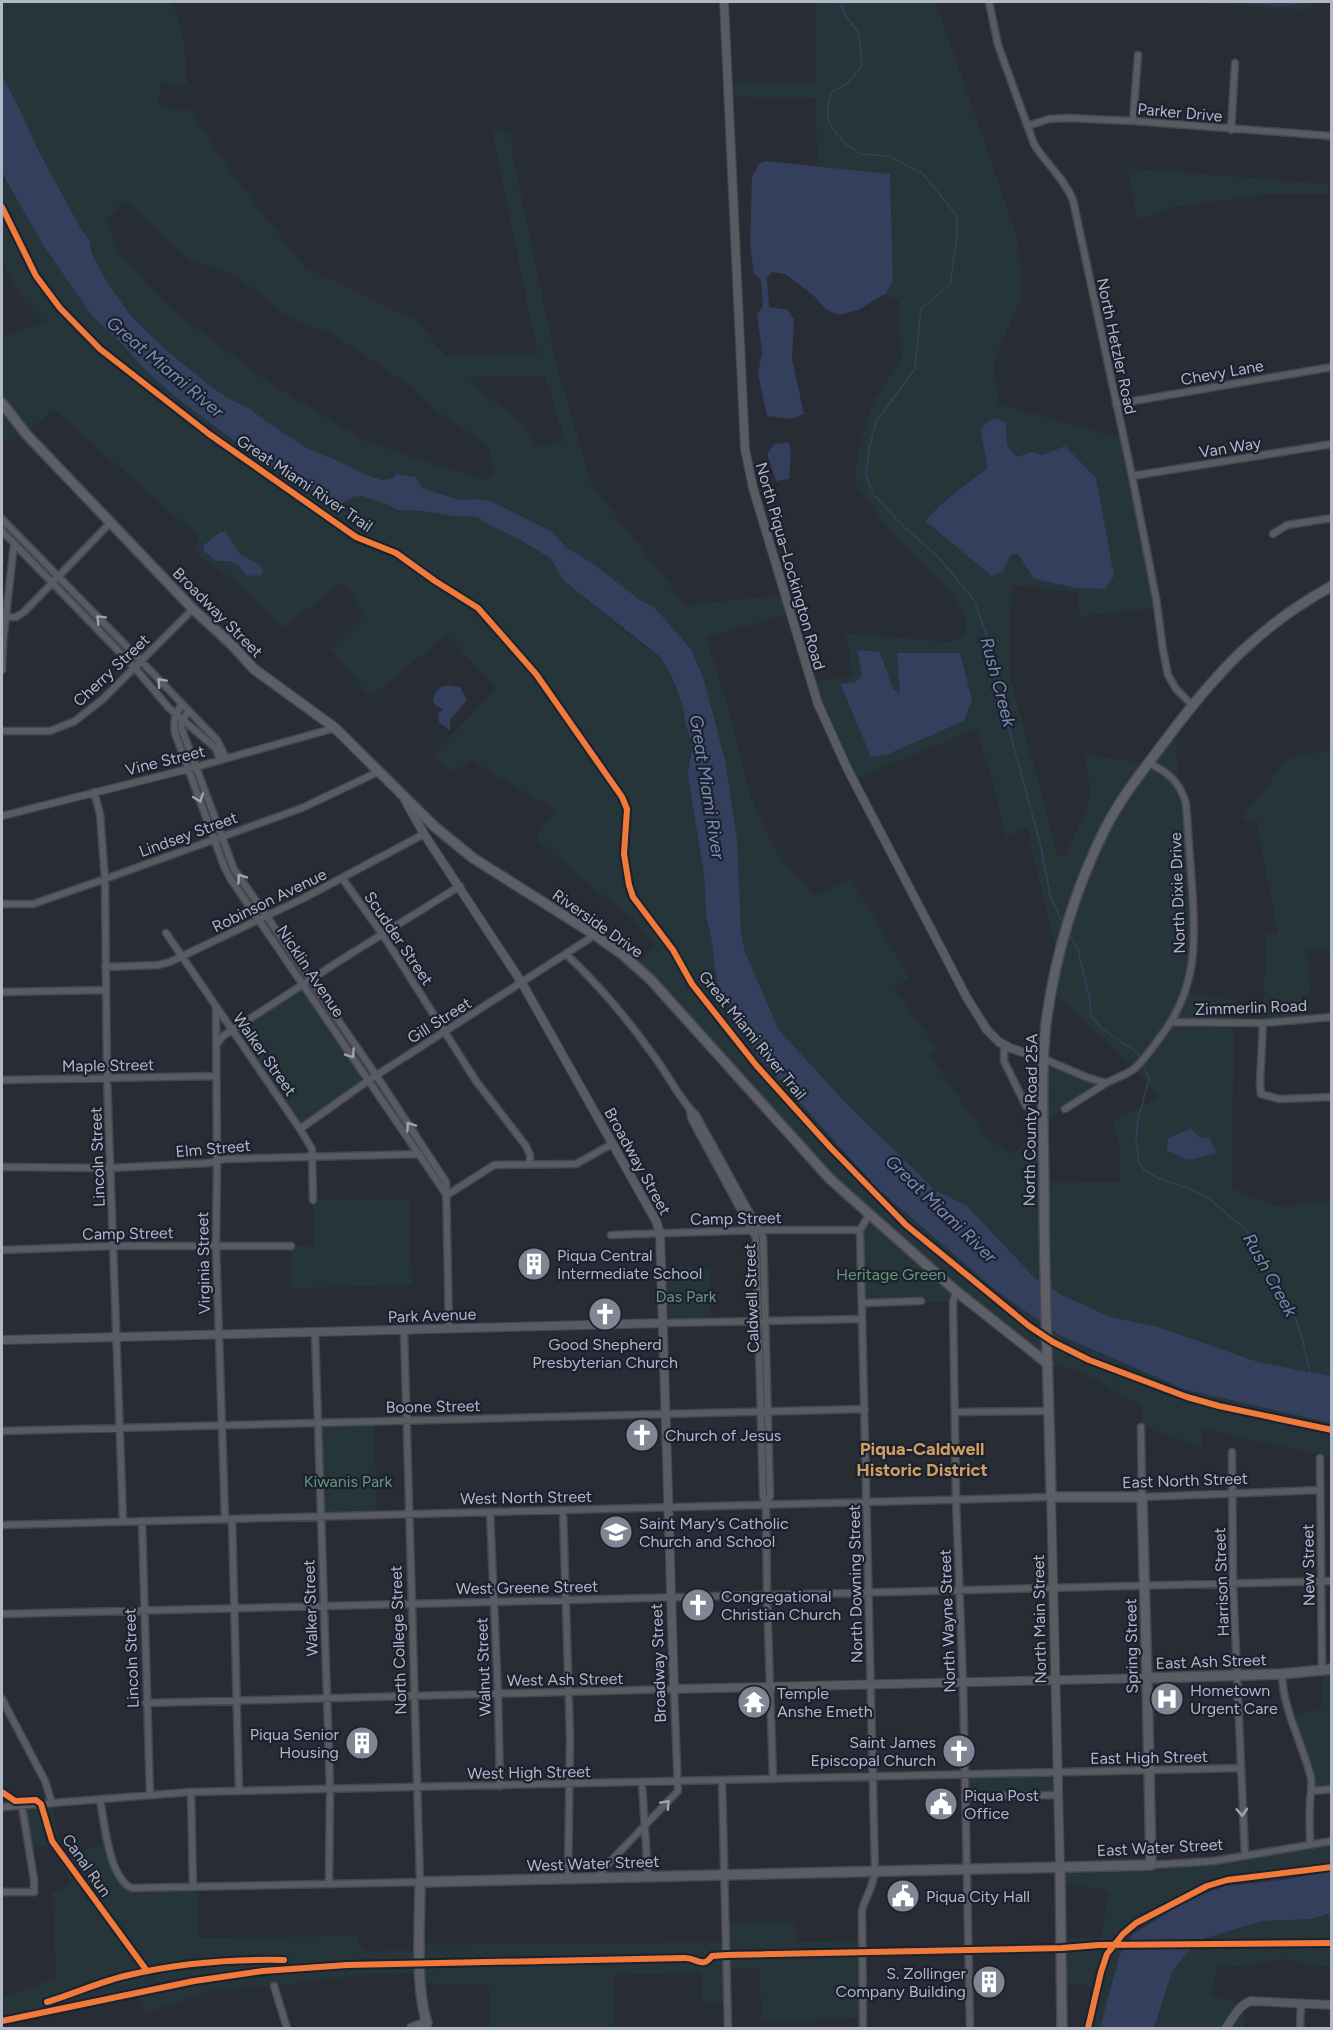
<svg xmlns="http://www.w3.org/2000/svg" width="1333" height="2030" font-family="Figtree,sans-serif">
<style>
.green{fill:#25353a;fill-rule:evenodd}
.water{fill:#333f5c}
.lines{fill:none;stroke-linecap:round;stroke-linejoin:round}
.stream{stroke:#333f5c;stroke-width:1.5}
.minor-casing{stroke:#44474d;stroke-width:9}
.tertiary-casing{stroke:#44474d;stroke-width:10}
.secondary-casing{stroke:#44474d;stroke-width:12}
.primary-casing{stroke:#454951;stroke-width:12}
.minor{stroke:#585b63;stroke-width:6}
.tertiary{stroke:#585b63;stroke-width:8}
.secondary{stroke:#5c5f68;stroke-width:9}
.primary{stroke:#5a5d65;stroke-width:9}
.cycleway-casing{stroke:#1b212f;stroke-width:10}
.cycleway{stroke:#f17a3a;stroke-width:6}
.oneway{stroke:#9fa5b3}
.labels{text-anchor:middle;stroke-width:4.5;stroke-linejoin:round;paint-order:stroke}
.street-label{font-size:16px;fill:#b1b7c7;stroke:#1b212f}
.poi-label{font-size:16px;fill:#b1b7c7;stroke:#1b212f;text-anchor:start}
.park-label{font-size:16px;fill:#689778;stroke:#1b212f}
.water-label{font-size:18px;font-style:italic;fill:#798aaf;stroke:#1b212f}
.neighbourhood-label{font-size:18px;font-weight:bold;fill:#d39f60;stroke:#1b212f}
</style>
<rect width="100%" height="100%" fill="#282c34"/>
<path class="green" d="M2,2h170l11,31 5,52 -28,-2 -1,24 31,3 48,72 67,85 110,53 31,36 92,-1 -46,-225 19,2 1,20 45,215 35,118 94,120 98,-10 6,19 -84,23 22,69 23,91 24,53 39,45 38,-16 57,99 -15,10 43,60 -8,7 57,81 23,18 35,-22v49l75,1 1,-33 -8,-28 47,-23 -24,-30 -84,-76 7,-32 -31,-132 -21,9 -13,-55 -17,-53 -123,51 -41,-96 41,-10 -7,-41 104,9 13,-6 4,-16 -14,-26 -67,-68 -31,-43 2,-25 13,-50 31,-50 -2,-57 -14,-7 8,-13 -3,-107 -73,-8 -1,-68 -88,-1v-14l87,1 1,-82h120l83,240 2,56 -27,63 4,43 125,35 34,169 -77,8 -3,-24 -65,-7 -3,87 49,185 8,-2 22,-52 2,-15 -6,-33 65,8 25,-34 21,201 -10,62 49,9 -2,188 43,17 56,-4v174l-73,-14 -100,-35 -47,-10 -47,-21 -29,-18 -69,-73 -31,-15 -89,-87 -67,-73 -34,-78 -4,-20 -4,-94 -12,-78 -21,-80 -13,-31 -36,-41 -15,-8 -44,-34 -30,-19 -41,-30 -34,-16 -17,-2 -14,1 -38,-12 -6,-11 -19,-3 -4,4 -11,2 -16,-5 -34,-17 -7,-2 -20,-9 -38,-25 -18,-14 -20,-9 -20,-14 -42,-34 -36,-35 -24,-34 -15,-28 -3,-15 -8,-10 -44,-81 -15,-34 -20,-39zM124,200l64,59 48,17 58,45 35,11 80,53 28,26 51,35 6,30 -7,4 -45,-13 -77,-26 -101,-62 -96,-72 -51,-58 -11,-28zM471,377h74l20,64 -29,6 -12,-24 -52,-38zM1006,422l1,23 11,12 14,-5 10,3 -24,99 -7,1 -8,16 -78,-50 15,-16 48,-38zM857,651l23,1 13,37 8,6 62,26 -77,34 -15,2 -31,-73 15,-2 7,-7z
M1187,2h130l-13,8z
M1127,168l201,16v10h-57l-98,13 -36,13z
M7,182l36,63 50,72 30,28 19,22 32,29 94,70 24,16 49,22 12,-7 9,-1 25,8 10,6 26,1 29,5 25,1 12,8 32,15 30,19 13,22 76,62 20,14 8,11 15,39 3,21 5,9 1,10 -4,14v15l16,99 2,39 5,23 47,119 118,131 119,103 66,46 125,54 145,33v34l-128,-28 -1,18c-21,-6 -40,-15 -61,-20v-21l-62,-36 -31,-6 -91,-73 -4,11 -91,1 -2,-73 8,-15 -232,-248 19,-22 -23,-27 -44,-34 -52,-46 19,-28 -83,-49 -21,12 -19,-17 65,-68 -50,-53 -77,62 -39,-48 35,-35 -23,-31 -61,45 -37,-39 -50,-37 4,-15 -146,-128 -27,25 -24,9v-107l43,-15 -20,-19 -23,-41v-77zM226,532l15,23 19,10 -13,11 -8,-11 -10,-4z
M1331,750v199h-24l4,69 -48,5 3,-89h12l-19,-97v-16h-16v-4l45,-59z
M303,984l66,96 -69,49 -68,-98z
M1044,1059l62,24 -62,38z
M409,1198l3,87 -120,3 -1,-42 23,-1 -1,-45h86z
M661,1268h50v55h-48z
M374,1422l3,93 -56,1 -4,-93z
M1331,1669v120l-18,2 -23,-72 32,-13v-35z
M1058,1772v23l-93,1 -1,-21z
M52,1803l9,47 6,7 40,-15 19,44 71,1 2,51 159,-2 1,5 6,10 55,-1v-5l306,-3 1,-18 68,-2 2,20 66,-1 -1,77 -101,4 -1,-53h-33l1,34h-27v-30l-88,2 1,52 -125,1v-43l-68,-1 -1,-11 -51,1 -95,12 -58,3 -72,25 -6,-17 -136,29v-29l54,-19 -4,-85 20,-10 -22,-36 -21,1 -7,-42z
M1331,1841v30l-143,29 -55,34 -33,94h-15l8,-43h-31v-47h38l10,-47 -50,-9v-15l126,-3z
M1331,1913v53h-13l-37,-7 -38,8 -25,-3 -7,33 33,6v25h-90l18,-56 17,-21 14,-12 61,-18 47,-2z"/>
<path class="water" d="M2,75l20,39 15,34 44,81 8,10 3,15 15,28 24,34 36,35 42,34 20,14 20,9 18,14 38,25 20,9 7,2 34,17 16,5 11,-2 4,-4 19,3 6,11 38,12 14,-1 17,2 60,30 15,16 30,19 44,34 15,8 36,41 13,31 21,80 12,78 4,94 4,20 34,78 67,73 89,87 31,15 69,73 29,18 47,21 47,10 100,35 73,14v47l-145,-33 -125,-54 -66,-46 -119,-103 -118,-131 -40,-68 -7,-51 -5,-23 -2,-39 -16,-99c0,-10 3,-19 4,-29 0,-7 -3,-12 -5,-18 -3,-7 -2,-16 -5,-24 -5,-17 -12,-34 -22,-48l-96,-76 -13,-22 -30,-19 -32,-15 -12,-8 -25,-1 -29,-5 -26,-1 -11,-6 -24,-8 -9,1 -12,7 -49,-22 -24,-16 -94,-70 -32,-29 -19,-22 -30,-28 -50,-72 -36,-63 -5,-10z
M766,161l124,13 3,107 -8,13 -27,16 -19,5 -12,-5 -14,-15 -28,-21 -13,-2 -5,6 2,29 19,3 6,10 -2,39 12,55 -12,5 -25,-3 -9,-42 4,-22 -5,-37 6,-9 -2,-26 -7,-6 -4,-30 2,-67 7,-13z
M994,418l12,4 1,23 10,12 15,-5 10,3 23,-9 31,32 18,98 -9,13 -28,-1 -43,-9 -16,-25 -7,1 -8,16 -11,5 -67,-55 15,-16 48,-38 -8,-38z
M789,443l2,9 -2,27 -13,2 -9,-27 7,-10z
M220,532h6l15,23 19,10 3,6 -2,4 -14,1 -9,-11 -9,-4h-12l-13,-9 -1,-6z
M857,650l23,2 13,37 7,5 -3,-41h63l12,47 -8,21 -78,34 -15,2 -31,-73 15,-2 7,-7z
M447,685l13,2 7,13 -17,20v11l-11,-9 -1,-8 5,-5 -7,-3 -3,-5c2,-10 4,-13 14,-16z
M1191,1128l9,10 9,-1 8,16 -29,7 -21,-9 1,-12z
M1331,1871v42l-20,6 -48,2 -60,18 -14,12 -17,21 -18,56h-54l20,-74 13,-20 55,-34 37,-14 58,-6z"/>
<g class="lines">
<path class="stream" d="M840,2l6,14 13,18 3,32 -14,17 -16,9 -4,12v15l7,13 12,13 13,9 29,2 34,18 34,42v22l-7,46 -29,25 -6,60 -39,53 -7,27 -3,26 8,20 27,29 38,34 35,42 16,46 6,35 44,162 11,56 12,24
M1238,2l43,3 21,-3
M1070,935l8,15 12,51 1,15 10,12 37,25 3,6
M1143,1064l6,15 -11,41 -2,20 3,22 5,8 16,9 30,10 17,8 37,31 17,23 6,18 26,44 8,21 9,38"/>
<defs>
<path id="minor" d="M989,2l9,43 36,99c12,20 30,34 39,56l59,276 24,122 7,52 5,25 8,14 16,16
M1133,121l5,-66
M1027,126l22,-7 19,-1 65,3 199,15
M1231,130l4,-67
M1116,404l216,-37
M1132,476l200,-32
M2,519l139,142 76,79 9,18
M2,531l133,137 34,40 42,36 5,5 4,11
M1273,534l14,-9 45,-7
M2,617h14l8,-5 87,-90
M2,670l1,-28 11,-98
M182,704c-7,10 -9,17 -7,29l49,133 6,12 216,316
M189,711l-6,8 -2,8 53,142 142,206 70,107 3,146
M2,731h48l25,-10 28,-22 90,-90
M94,792l6,22 5,65 2,199 16,443
M2,816l194,-49 139,-39
M342,878l41,57 93,146 50,65 4,9v8
M2,904h31l72,-25 197,-71 76,-36
M166,933l134,196 12,20 1,51
M566,954c35,33 62,65 90,105 12,16 26,44 40,56l67,122 7,259 -4,8
M105,967l53,-2 12,-3 134,-64 120,-64
M2,992l104,-2
M216,1007l1,155 -1,84 9,273
M1172,1022l91,1 69,-6
M1263,1023l-3,60 1,11 18,5 53,-2
M216,1045l7,-9 121,-78 116,-72
M1004,1045v16l22,45
M1044,1059l42,18 20,6c9,-5 21,-8 29,-15 10,-9 18,-21 26,-32 36,-47 35,-93 31,-149 -2,-28 -4,-55 -6,-83 -6,-22 -17,-31 -37,-41
M2,1080l213,-4
M1065,1109l41,-26
M690,1110l1,8 65,120 7,258 3,9 1,90 6,184
M300,1129l69,-49 226,-145
M2,1167l109,1 98,-5 16,-4 195,-5
M447,1195l47,-30 82,-1 36,-20
M611,1235l148,-5h101
M2,1250l111,-4h178
M956,1291l-3,11 3,198 7,182 7,346
M862,1303l59,-2
M663,1323l199,-4
M315,1332l15,457 -1,94
M955,1412l94,-1
M1141,1427l1,70 178,-7
M2,1431l863,-22
M1232,1452l1,132 12,272
M1320,1458l2,213
M563,1510l7,227 -2,143
M490,1512l8,182 2,92
M232,1519l7,272
M142,1521l8,274
M2,1525l1049,-28
M2,1614l1330,-33
M1282,1674c1,36 19,66 28,100 3,10 1,17 0,27 -1,14 0,29 0,43
M2,1699l43,82 7,22
M146,1703l528,-14 4,102 -74,77 -5,10
M722,1780l6,248
M642,1783l6,94
M1313,1791l19,-2
M191,1792l2,95
M965,1796l93,-1
M100,1799c4,22 9,80 32,89l288,-6 -16,-552
M2,1807l189,-15 1049,-24
M1151,1865l63,-4 118,-20
M2,1892h32v-12l-12,-74
M274,1986l13,42
M863,2028l-1,-118c4,-13 11,-24 13,-38l-15,-642 9,-15
M1300,2028l1,-24"/>
<path id="tertiary" d="M724,2l21,447 8,39 65,216 30,66 119,228 20,32 12,12 11,6 34,11
M405,800l19,34 98,149 134,238 4,12 14,456 473,-11
M2,1340l661,-17
M1051,1497l9,370
M1226,2028c7,-10 13,-23 25,-27l81,4"/>
<path id="secondary" d="M2,403l24,31 167,175 37,34 24,26 81,59 100,99 38,31 122,77 27,19 29,26 179,199 126,112 92,73
M1147,1678l-5,-181h-91c-2,-102 -7,-204 -7,-306 0,-55 -4,-112 2,-168 9,-66 29,-134 59,-194 17,-34 41,-62 63,-92 49,-65 91,-111 164,-151
M1060,1867l2,161"/>
<path id="primary" d="M412,2028l15,-5c-12,-36 -7,-101 -7,-141l731,-17 -4,-187 135,-4 50,-5"/>
</defs>
<use href="#minor" class="minor-casing"/>
<use href="#tertiary" class="tertiary-casing"/>
<use href="#secondary" class="secondary-casing"/>
<use href="#primary" class="primary-casing"/>
<use href="#minor" class="minor"/>
<use href="#tertiary" class="tertiary"/>
<use href="#secondary" class="secondary"/>
<use href="#primary" class="primary"/>
<defs>
<path id="cycleway" d="M2,207l34,69 24,32 40,41 109,85 147,103 40,16 39,28 43,27 58,66 86,123 5,12 -3,45 5,31 4,12 40,53 19,34 64,81 74,82 76,78 123,101 24,16 36,18 98,37 32,9 113,24
M2,1792l13,9 21,-1 5,4 11,37 95,130
M47,2002c27,-8 54,-21 82,-27 50,-12 104,-16 155,-15
M2,2021l192,-40 69,-10 84,-6 338,-7c13,0 17,11 27,-2l15,-1 335,-7 37,-3 233,-2
M1088,2028l13,-56 6,-18 16,-20 13,-11 71,-37 20,-6 105,-13"/>
</defs>
<use href="#cycleway" class="cycleway-casing"/>
<use href="#cycleway" class="cycleway"/>
</g>
<defs><path id="oneway-chevron" d="M-2-3.5L2.5 0L-2 3.5" fill="none" stroke-width="1.6" stroke-linecap="round" stroke-linejoin="round" transform="scale(1.5)"/></defs>
<g class="oneway">
<use href="#oneway-chevron" transform="translate(100 619) rotate(-135)"/>
<use href="#oneway-chevron" transform="translate(161 682) rotate(-133)"/>
<use href="#oneway-chevron" transform="translate(199 798) rotate(70)"/>
<use href="#oneway-chevron" transform="translate(241 878) rotate(-125)"/>
<use href="#oneway-chevron" transform="translate(351 1054) rotate(55)"/>
<use href="#oneway-chevron" transform="translate(410 1126) rotate(-124)"/>
<use href="#oneway-chevron" transform="translate(666 1804) rotate(-47)"/>
<use href="#oneway-chevron" transform="translate(1242 1812) rotate(87)"/>
</g>
<defs>
<symbol id="building-disc" viewBox="-11 -11 22 22"><circle r="9.5" fill="#818694" stroke="#1b212f"/><path d="M-4-6H4V6H1V3H-1V6H-4ZM-2.5-4.3h1.7v1.8h-1.7ZM.8-4.3h1.7v1.8H.8ZM-2.5-1h1.7V.8h-1.7ZM.8-1h1.7V.8H.8Z" fill="#fff"/></symbol>
<symbol id="church-disc" viewBox="-11 -11 22 22"><circle r="9.5" fill="#818694" stroke="#1b212f"/><path d="M-1.2-6h2.4v3.5h3.3v2.4h-3.3V6h-2.4V-.1h-3.3v-2.4h3.3Z" fill="#fff"/></symbol>
<symbol id="school-disc" viewBox="-11 -11 22 22"><circle r="9.5" fill="#818694" stroke="#1b212f"/><path d="M0-5L7-2L0 1L-7-2ZM-4 1L0 2.5L4 1V4Q0 6-4 4Z" fill="#fff"/></symbol>
<symbol id="hospital-disc" viewBox="-11 -11 22 22"><circle r="9.5" fill="#818694" stroke="#1b212f"/><path d="M-5-5h3v3.5h4V-5h3V5h-3V1.5h-4V5h-3Z" fill="#fff"/></symbol>
<symbol id="temple-disc" viewBox="-11 -11 22 22"><circle r="9.5" fill="#818694" stroke="#1b212f"/><path d="M0-6L5-2H3V0L6.5 2.5H4V6H1.5V3h-3V6H-4V2.5H-6.5L-3 0V-2H-5Z" fill="#fff"/></symbol>
<symbol id="civic-disc" viewBox="-11 -11 22 22"><circle r="9.5" fill="#818694" stroke="#1b212f"/><path d="M-.6-6.5H3V-4.5H.6V-3L4-1V1h2V6H-6V1h2V-1L-.6-3ZM-1.2 2.5V6h2.4V2.5Z" fill="#fff"/></symbol>
</defs>
<g fill-rule="evenodd">
<use href="#building-disc" x="515" y="1245" width="38" height="38"/>
<use href="#church-disc" x="586" y="1295" width="38" height="38"/>
<use href="#church-disc" x="623" y="1416" width="38" height="38"/>
<use href="#school-disc" x="597" y="1513" width="38" height="38"/>
<use href="#church-disc" x="679" y="1586" width="38" height="38"/>
<use href="#hospital-disc" x="1148" y="1680" width="38" height="38"/>
<use href="#temple-disc" x="735" y="1683" width="38" height="38"/>
<use href="#building-disc" x="343" y="1724" width="38" height="38"/>
<use href="#church-disc" x="940" y="1732" width="38" height="38"/>
<use href="#civic-disc" x="922" y="1785" width="38" height="38"/>
<use href="#civic-disc" x="884" y="1877" width="38" height="38"/>
<use href="#building-disc" x="970" y="1963" width="38" height="38"/>
</g>
<g class="labels">
<g class="street-label">
<text transform="translate(1180 112) rotate(5)" y="6">Parker Drive</text>
<text transform="translate(1117 346) rotate(78)" y="6">North Hetzler Road</text>
<text transform="translate(1222 372) rotate(-10)" y="6">Chevy Lane</text>
<text transform="translate(1230 447) rotate(-9)" y="6">Van Way</text>
<text transform="translate(305 483) rotate(34)" y="6">Great Miami River Trail</text>
<text transform="translate(791 566) rotate(74)" y="6">North Piqua–Lockington Road</text>
<text transform="translate(218 612) rotate(45)" y="6">Broadway Street</text>
<text transform="translate(111 670) rotate(-43)" y="6">Cherry Street</text>
<text transform="translate(165 760) rotate(-14)" y="6">Vine Street</text>
<text transform="translate(188 834) rotate(-20)" y="6">Lindsey Street</text>
<text transform="translate(1177 893) rotate(-92)" y="6">North Dixie Drive</text>
<text transform="translate(269 900) rotate(-26)" y="6">Robinson Avenue</text>
<text transform="translate(598 923) rotate(35)" y="6">Riverside Drive</text>
<text transform="translate(399 938) rotate(56)" y="6">Scudder Street</text>
<text transform="translate(311 971) rotate(56)" y="6">Nicklin Avenue</text>
<text transform="translate(1251 1007) rotate(-2)" y="6">Zimmerlin Road</text>
<text transform="translate(439 1020) rotate(-32)" y="6">Gill Street</text>
<text transform="translate(753 1035) rotate(51)" y="6">Great Miami River Trail</text>
<text transform="translate(265 1054) rotate(55)" y="6">Walker Street</text>
<text transform="translate(108 1065) rotate(-1)" y="6">Maple Street</text>
<text transform="translate(1030 1120) rotate(-89)" y="6">North County Road 25A</text>
<text transform="translate(213 1148) rotate(-5)" y="6">Elm Street</text>
<text transform="translate(97 1157) rotate(-92)" y="6">Lincoln Street</text>
<text transform="translate(638 1161) rotate(61)" y="6">Broadway Street</text>
<text transform="translate(736 1218) rotate(-1)" y="6">Camp Street</text>
<text transform="translate(128 1233) rotate(-1)" y="6">Camp Street</text>
<text transform="translate(203 1263) rotate(-91)" y="6">Virginia Street</text>
<text transform="translate(751 1298) rotate(-92)" y="6">Caldwell Street</text>
<text transform="translate(432 1315) rotate(-2)" y="6">Park Avenue</text>
<text transform="translate(433 1406) rotate(-1)" y="6">Boone Street</text>
<text transform="translate(1185 1480) rotate(-2)" y="6">East North Street</text>
<text transform="translate(526 1497) rotate(-1)" y="6">West North Street</text>
<text transform="translate(1308 1565) rotate(-91)" y="6">New Street</text>
<text transform="translate(1221 1582) rotate(-92)" y="6">Harrison Street</text>
<text transform="translate(855 1584) rotate(-91)" y="6">North Downing Street</text>
<text transform="translate(527 1587) rotate(-1)" y="6">West Greene Street</text>
<text transform="translate(310 1608) rotate(-92)" y="6">Walker Street</text>
<text transform="translate(1039 1619) rotate(-91)" y="6">North Main Street</text>
<text transform="translate(947 1621) rotate(-92)" y="6">North Wayne Street</text>
<text transform="translate(398 1640) rotate(-92)" y="6">North College Street</text>
<text transform="translate(1131 1646) rotate(-91)" y="6">Spring Street</text>
<text transform="translate(131 1658) rotate(-92)" y="6">Lincoln Street</text>
<text transform="translate(1211 1661) rotate(-2)" y="6">East Ash Street</text>
<text transform="translate(658 1663) rotate(-92)" y="6">Broadway Street</text>
<text transform="translate(483 1667) rotate(-92)" y="6">Walnut Street</text>
<text transform="translate(565 1679) rotate(-1)" y="6">West Ash Street</text>
<text transform="translate(1149 1757) rotate(-1)" y="6">East High Street</text>
<text transform="translate(529 1772) rotate(-1)" y="6">West High Street</text>
<text transform="translate(1160 1847) rotate(-3)" y="6">East Water Street</text>
<text transform="translate(593 1863) rotate(-2)" y="6">West Water Street</text>
<text transform="translate(87 1865) rotate(55)" y="6">Canal Run</text>
</g>
<g class="poi-label">
<text x="557" y="1261">Piqua Central<tspan x="557" dy="18">Intermediate School</tspan></text>
<text x="605" y="1350" text-anchor="middle">Good Shepherd<tspan x="605" dy="18">Presbyterian Church</tspan></text>
<text x="665" y="1441">Church of Jesus</text>
<text x="639" y="1529">Saint Mary’s Catholic<tspan x="639" dy="18">Church and School</tspan></text>
<text x="721" y="1602">Congregational<tspan x="721" dy="18">Christian Church</tspan></text>
<text x="1190" y="1696">Hometown<tspan x="1190" dy="18">Urgent Care</tspan></text>
<text x="777" y="1699">Temple<tspan x="777" dy="18">Anshe Emeth</tspan></text>
<text x="339" y="1740" text-anchor="end">Piqua Senior<tspan x="339" dy="18">Housing</tspan></text>
<text x="936" y="1748" text-anchor="end">Saint James<tspan x="936" dy="18">Episcopal Church</tspan></text>
<text x="964" y="1801">Piqua Post<tspan x="964" dy="18">Office</tspan></text>
<text x="926" y="1902">Piqua City Hall</text>
<text x="966" y="1979" text-anchor="end">S. Zollinger<tspan x="966" dy="18">Company Building</tspan></text>
</g>
<g class="park-label">
<text x="891" y="1280">Heritage Green</text>
<text x="686" y="1302">Das Park</text>
<text x="348" y="1487">Kiwanis Park</text>
</g>
<g class="water-label">
<text transform="translate(165 367) rotate(40)" y="6">Great Miami River</text>
<text transform="translate(998 682) rotate(75)" y="6">Rush Creek</text>
<text transform="translate(707 787) rotate(81)" y="6">Great Miami River</text>
<text transform="translate(941 1209) rotate(44)" y="6">Great Miami River</text>
<text transform="translate(1270 1275) rotate(61)" y="6">Rush Creek</text>
</g>
<g class="neighbourhood-label">
<text x="922" y="1455">Piqua-Caldwell<tspan x="922" dy="21">Historic District</tspan></text>
</g>
</g>
<rect width="1333" height="2030" fill="none" stroke="#b1b7c7" stroke-width="6"/>
</svg>
